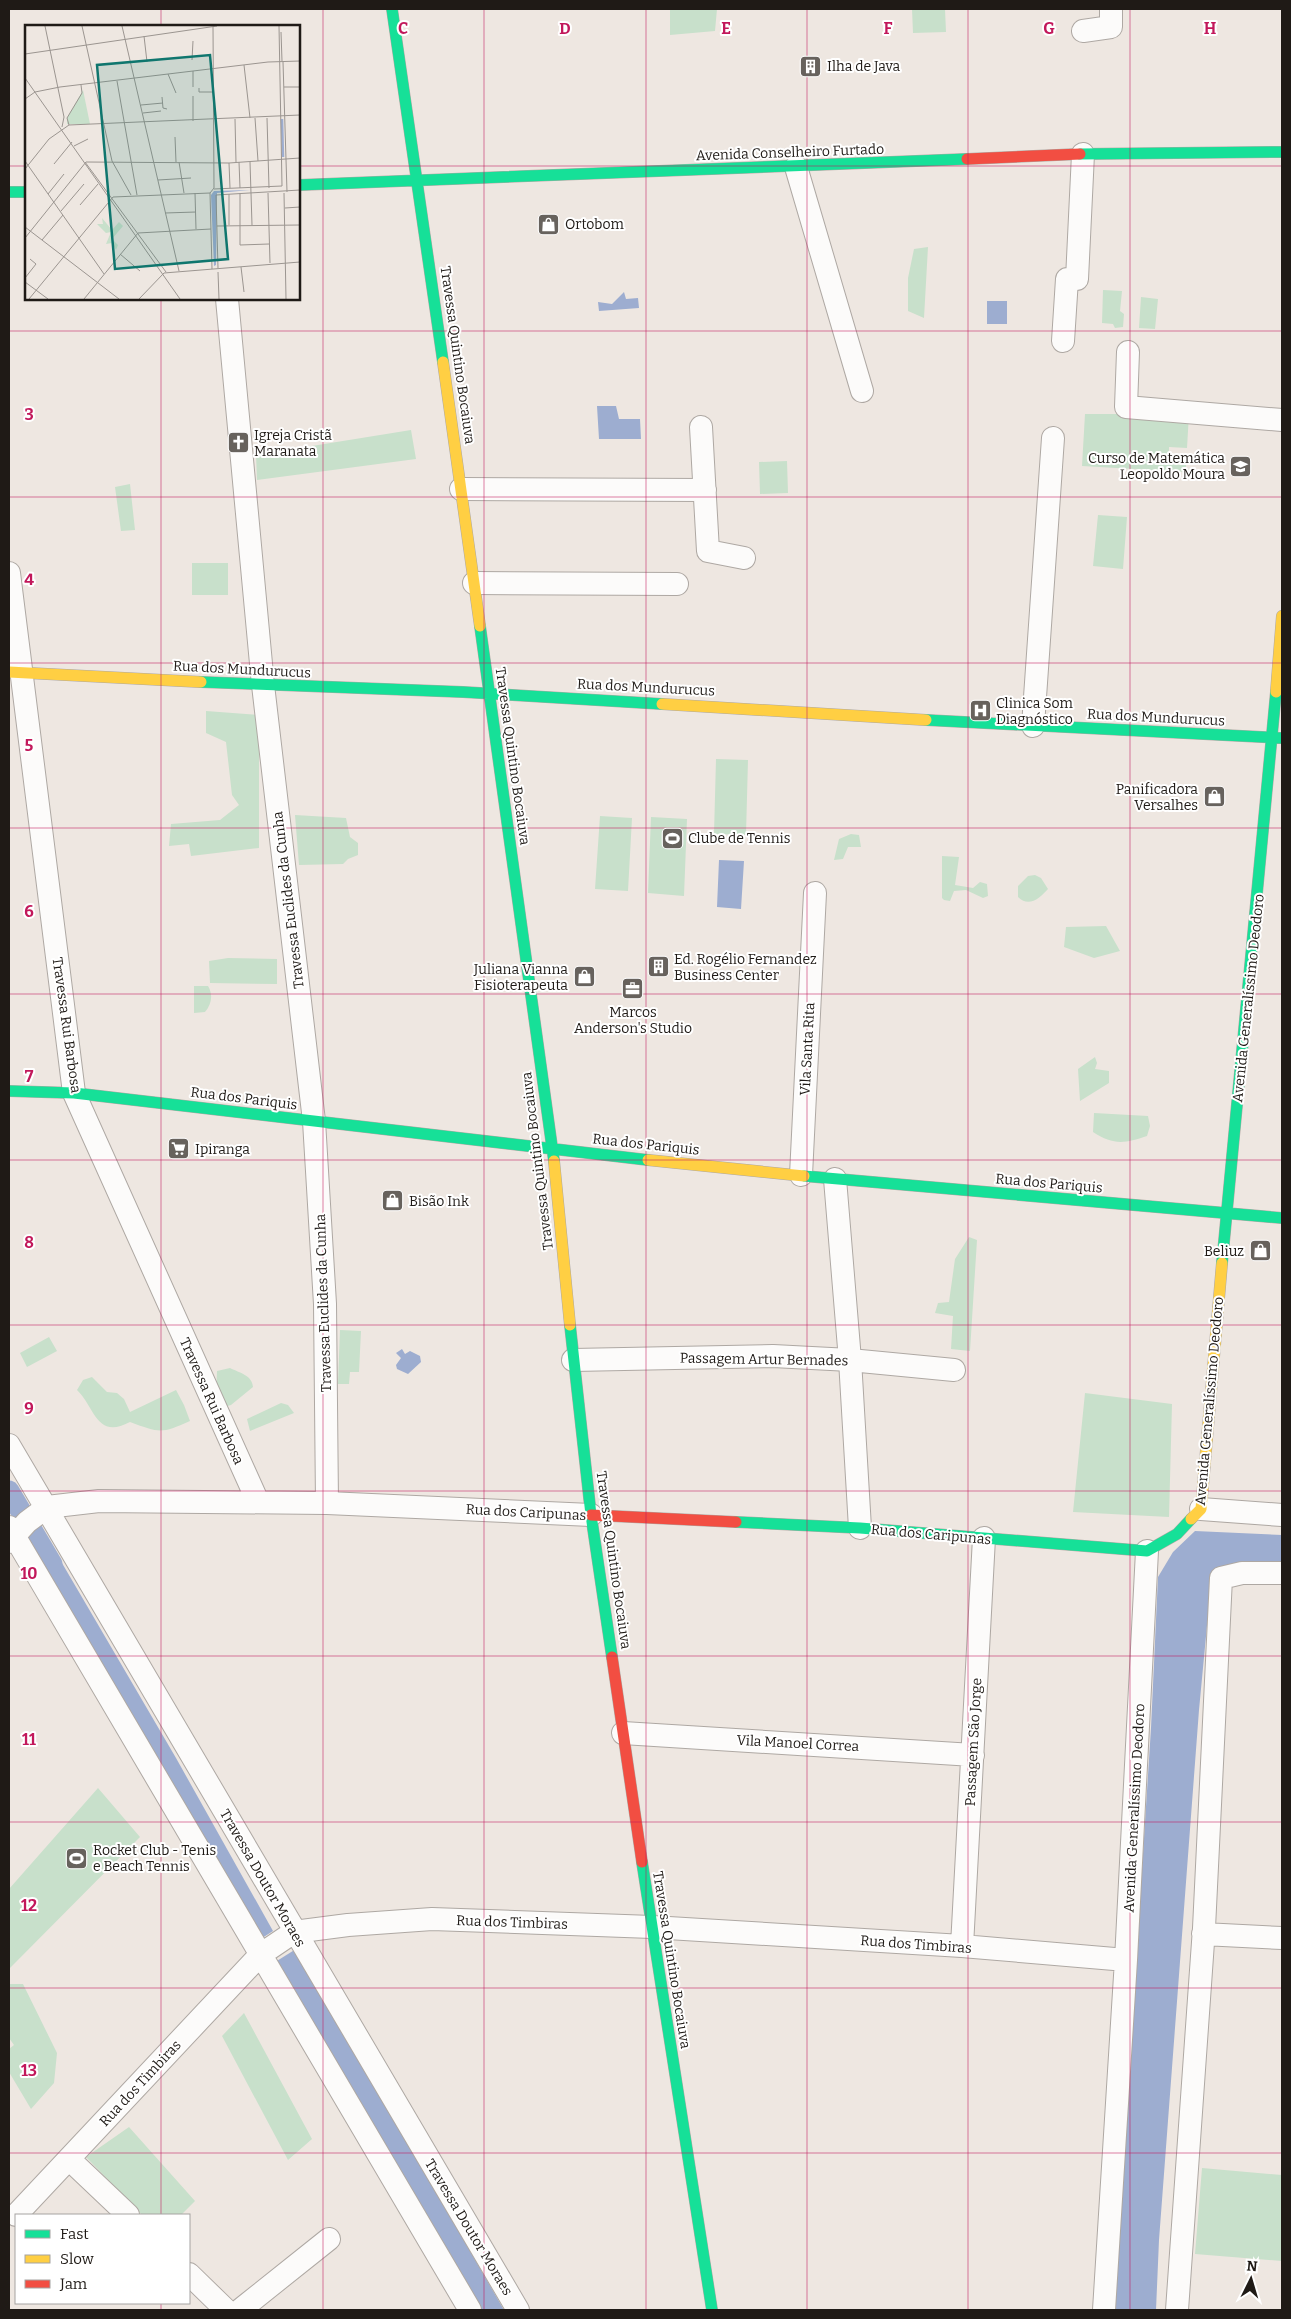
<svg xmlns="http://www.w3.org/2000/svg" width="1291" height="2319" font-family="Bitter,serif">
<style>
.green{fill:#c8e0cb}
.water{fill:#9dadd0}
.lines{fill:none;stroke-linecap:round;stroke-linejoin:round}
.canal{stroke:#9dadd0;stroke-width:21}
.street-casing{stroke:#aea8a3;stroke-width:24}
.fast-casing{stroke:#aea8a3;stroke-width:12}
.slow-casing{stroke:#aea8a3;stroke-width:12}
.jam-casing{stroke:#aea8a3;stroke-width:12}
.street{stroke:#fcfbfa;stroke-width:22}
.fast{stroke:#16e098;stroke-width:11}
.slow{stroke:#ffcf43;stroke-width:11}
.jam{stroke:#f24e42;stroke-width:11}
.grid{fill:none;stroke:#c2185b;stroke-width:1;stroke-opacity:0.55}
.labels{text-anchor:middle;stroke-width:4;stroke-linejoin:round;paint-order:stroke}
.poi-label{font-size:14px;fill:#1f1a16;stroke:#fff;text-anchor:start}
.street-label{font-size:14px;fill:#1f1a16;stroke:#fff}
.inset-river{fill:none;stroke:#9dadd0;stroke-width:2.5}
.inset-road{fill:none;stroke:#9b9590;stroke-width:1}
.view{fill:#0f766e;fill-opacity:0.15;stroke:#0f766e;stroke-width:2.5}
.inset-edge{fill:none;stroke:#1f1a16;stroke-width:2.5}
.grid-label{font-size:16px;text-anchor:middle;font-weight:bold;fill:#c2185b;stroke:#fff;stroke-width:4;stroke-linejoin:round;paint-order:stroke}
</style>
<rect width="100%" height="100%" fill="#eee7e1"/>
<path class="green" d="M670,9h47l-2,22 -45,4z
M912,9h33l1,23 -33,1z
M928,247l-4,71 -16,-7v-33l6,-29z
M1103,290l19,1 -2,20 4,3 -1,13 -8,1 -2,-4 -11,-1z
M1141,297l17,2 -3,30 -16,-1z
M1085,414h104l-2,34 -18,-1v17l17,1v7l-104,-6z
M411,430l5,29 -159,21 -1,-25z
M787,461l1,32 -28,1 -1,-32z
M130,484l5,46 -14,1 -6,-44z
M1098,515l29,2 -4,52 -30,-3z
M192,563h36v32h-36z
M206,711l53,4v133l-68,8 -2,-12 -20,2 2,-22 49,-4 19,-15 -7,-10 -6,-53 -20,-9z
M716,759l32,1 -2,75 -32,-1z
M295,815l51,3 4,19 8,6v12l-10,4 -5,5 -44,1z
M600,816l32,2 -4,73 -33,-2z
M651,817l36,2 -3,77 -36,-3z
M851,834l8,1 2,12h-13l-5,12 -9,1 5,-21z
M942,856l17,1 -4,28 18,3 7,-6 7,2 1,12 -5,2 -17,-8 -12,1 -4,10 -6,-1 -2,-2z
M1035,875l6,3 7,11c-8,9 -19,19 -30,8v-11l10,-10z
M1106,926l14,25 -26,7 -30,-11 2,-20z
M228,958l49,1v25l-67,-1 -1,-22z
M194,986h14c5,8 4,18 -3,26l-11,1z
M1095,1057l2,6 -2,6 14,2v12l-29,18 -2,-32z
M1094,1113l54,3 2,10 -3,10c-23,8 -34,9 -54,-4z
M969,1237l8,3 -7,111 -19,-2 2,-33 -18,-3 3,-10 11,-1 6,-43z
M340,1330l21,1 -2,41h-9l-1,12h-11z
M49,1337l8,14 -30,16 -7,-14z
M230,1368c10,5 22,7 23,19l-22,18 -7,2 -8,-12 1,-24z
M92,1377l15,15 10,1 7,6 6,13 46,-22 8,15 6,16c-29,13 -30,12 -60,1 -34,18 -35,-15 -53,-32l6,-10z
M1085,1393l87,11 -3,113 -96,-5z
M281,1403l7,2 6,8 -44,18 -3,-12z
M98,1788l42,49 -131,132v-80z
M9,1984h14l34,69 -3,30 -23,26 -22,-37v-23l5,-4 -5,-7z
M244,2013l68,126 -24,21 -66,-124z
M129,2127l66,74 -14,14h-39l-56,-58z
M1202,2168l80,7v86l-87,-7z"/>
<path class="water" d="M624,292l2,7 12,-1 1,10 -40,3 -1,-9 14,2z
M987,301h20v23h-20z
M597,406h19l3,13h21l1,20h-42z
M719,860l25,1 -3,48 -24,-2z
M402,1349l3,5 5,-3 10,5 1,6 -13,12 -11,-5 -1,-4 5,-7 -5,-5z
M1195,1531l87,4v32h-56l-18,48 -9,95 -40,530 -3,70h-42l37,-582 7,-151 15,-25z
M45,1534l131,224 97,173 -14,9 -232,-393z
M296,1949l208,361h-27l-205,-346z"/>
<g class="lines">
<path class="canal" d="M9,1491l43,73"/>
<defs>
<path id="street" d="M1083,31l28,-4v-18
M796,167l66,224
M227,299l36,386 51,436 11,183 2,199
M1063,341l4,-62h10l6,-125
M1128,352l-2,55 156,13
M701,427l7,124 36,7
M461,489l244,1
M9,573l65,520 184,409
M474,583l203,1
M1033,726l20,-288
M801,1175l14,-282
M835,1179l15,181 10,168
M573,1360l200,-4 77,4 104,10
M9,1445l509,865
M1201,1509l81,6
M9,1527l461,783
M9,1542l18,-20 20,-15 52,-6 228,2 264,12
M623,1733l350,22
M1203,1934l79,4
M962,1946l22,-408
M69,2159l59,56
M16,2215l244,-260 34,-23 54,-7 84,-6 220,8 310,19 164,14
M189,2274l37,36
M240,2310l89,-71
M1104,2310l22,-350 21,-409
M1177,2310l27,-382 17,-350 21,-5h40"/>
<path id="fast" d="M392,9l51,353
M1080,154l202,-2
M299,185l668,-26
M9,192h17
M480,626l74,535
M201,682l262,10 199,12
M926,720l356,18
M9,1091l65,2 574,67
M804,1176l478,42
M1222,1263l54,-571
M570,1325l21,190 21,142
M736,1522l124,6 287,23 30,-17 14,-15
M642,1862l70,448"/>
<path id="slow" d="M443,362l37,264
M9,672l192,10
M1276,692l6,-76
M662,704l264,16
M648,1160l156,16
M554,1161l16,164
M1191,1519l10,-10 21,-246"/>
<path id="jam" d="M967,159l113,-5
M591,1515l145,7
M612,1657l30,205"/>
</defs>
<use href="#street" class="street-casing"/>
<use href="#fast" class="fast-casing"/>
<use href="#slow" class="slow-casing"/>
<use href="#jam" class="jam-casing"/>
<use href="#street" class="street"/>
<use href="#fast" class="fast"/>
<use href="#slow" class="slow"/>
<use href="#jam" class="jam"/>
</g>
<path class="grid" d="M161,9v17M323,9v2301M484,9v2301M646,9v2301M807,9v2301M968,9v2301M1130,9v2301M9,166h17M299,166h983M161,299v1916M9,331h1273M9,497h1273M9,663h1273M9,828h1273M9,994h1273M9,1160h1273M9,1325h1273M9,1491h1273M9,1656h1273M9,1822h1273M9,1988h1273M9,2153h1273M161,2303v7"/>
<defs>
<symbol id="building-square" viewBox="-11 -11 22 22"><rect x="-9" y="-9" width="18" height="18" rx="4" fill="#67625d" stroke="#fff"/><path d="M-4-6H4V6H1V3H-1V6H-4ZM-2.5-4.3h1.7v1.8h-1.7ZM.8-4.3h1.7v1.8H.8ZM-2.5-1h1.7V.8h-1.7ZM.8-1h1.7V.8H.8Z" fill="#fff"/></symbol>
<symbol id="shop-square" viewBox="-11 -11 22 22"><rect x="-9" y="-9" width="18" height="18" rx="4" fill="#67625d" stroke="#fff"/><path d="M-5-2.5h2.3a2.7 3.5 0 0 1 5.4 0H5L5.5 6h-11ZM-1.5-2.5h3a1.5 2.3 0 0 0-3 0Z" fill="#fff"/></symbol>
<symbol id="church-square" viewBox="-11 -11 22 22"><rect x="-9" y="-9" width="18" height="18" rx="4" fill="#67625d" stroke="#fff"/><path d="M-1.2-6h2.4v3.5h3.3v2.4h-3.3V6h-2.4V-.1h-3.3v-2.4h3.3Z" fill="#fff"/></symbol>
<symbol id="school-square" viewBox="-11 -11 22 22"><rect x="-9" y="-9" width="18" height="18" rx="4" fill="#67625d" stroke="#fff"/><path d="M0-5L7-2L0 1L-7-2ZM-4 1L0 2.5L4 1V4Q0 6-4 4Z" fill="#fff"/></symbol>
<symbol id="hospital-square" viewBox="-11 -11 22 22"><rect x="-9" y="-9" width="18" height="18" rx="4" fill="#67625d" stroke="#fff"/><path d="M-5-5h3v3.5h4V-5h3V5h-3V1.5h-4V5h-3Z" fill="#fff"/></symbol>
<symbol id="stadium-square" viewBox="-11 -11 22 22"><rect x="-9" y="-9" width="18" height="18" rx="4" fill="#67625d" stroke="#fff"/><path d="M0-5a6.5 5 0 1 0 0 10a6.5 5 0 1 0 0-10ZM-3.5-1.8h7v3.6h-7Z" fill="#fff"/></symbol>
<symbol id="office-square" viewBox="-11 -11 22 22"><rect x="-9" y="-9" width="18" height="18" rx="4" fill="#67625d" stroke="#fff"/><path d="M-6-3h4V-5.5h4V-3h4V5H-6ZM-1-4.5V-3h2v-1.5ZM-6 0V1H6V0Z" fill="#fff"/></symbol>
<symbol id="supermarket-square" viewBox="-11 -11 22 22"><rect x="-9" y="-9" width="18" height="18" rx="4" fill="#67625d" stroke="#fff"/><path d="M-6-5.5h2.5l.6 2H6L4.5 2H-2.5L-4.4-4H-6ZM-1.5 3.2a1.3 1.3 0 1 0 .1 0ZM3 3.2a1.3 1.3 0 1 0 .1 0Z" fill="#fff"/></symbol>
</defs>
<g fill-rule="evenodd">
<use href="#building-square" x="798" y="54" width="25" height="25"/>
<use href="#shop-square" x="536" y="212" width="25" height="25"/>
<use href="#church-square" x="226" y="430" width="25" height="25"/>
<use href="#school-square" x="1228" y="454" width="25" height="25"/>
<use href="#hospital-square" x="968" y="698" width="25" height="25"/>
<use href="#shop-square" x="1202" y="784" width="25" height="25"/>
<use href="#stadium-square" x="660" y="826" width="25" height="25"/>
<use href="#building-square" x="646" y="954" width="25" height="25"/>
<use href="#shop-square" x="572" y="964" width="25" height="25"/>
<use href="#office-square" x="620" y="976" width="25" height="25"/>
<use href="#supermarket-square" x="166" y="1136" width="25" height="25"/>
<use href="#shop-square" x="380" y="1188" width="25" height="25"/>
<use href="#shop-square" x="1248" y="1238" width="25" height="25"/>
<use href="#stadium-square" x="64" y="1846" width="25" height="25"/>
</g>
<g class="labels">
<g class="poi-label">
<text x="827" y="71">Ilha de Java</text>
<text x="565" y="229">Ortobom</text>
<text x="254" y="440">Igreja Cristã<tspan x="254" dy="16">Maranata</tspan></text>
<text x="1225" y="463" text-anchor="end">Curso de Matemática<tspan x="1225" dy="16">Leopoldo Moura</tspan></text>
<text x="996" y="708">Clinica Som<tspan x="996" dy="16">Diagnóstico</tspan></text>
<text x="1198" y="794" text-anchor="end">Panificadora<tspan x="1198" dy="16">Versalhes</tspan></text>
<text x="688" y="843">Clube de Tennis</text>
<text x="674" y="964">Ed. Rogélio Fernandez<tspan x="674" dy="16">Business Center</tspan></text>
<text x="568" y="974" text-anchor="end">Juliana Vianna<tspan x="568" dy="16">Fisioterapeuta</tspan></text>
<text x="633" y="1017" text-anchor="middle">Marcos<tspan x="633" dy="16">Anderson's Studio</tspan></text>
<text x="195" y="1154">Ipiranga</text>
<text x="409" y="1206">Bisão Ink</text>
<text x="1244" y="1256" text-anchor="end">Beliuz</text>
<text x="93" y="1855">Rocket Club - Tenis<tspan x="93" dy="16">e Beach Tennis</tspan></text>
</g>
<g class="street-label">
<text transform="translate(790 152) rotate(-2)" y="5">Avenida Conselheiro Furtado</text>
<text transform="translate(458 355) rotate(82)" y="5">Travessa Quintino Bocaiuva</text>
<text transform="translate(242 669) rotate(3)" y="5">Rua dos Mundurucus</text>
<text transform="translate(646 687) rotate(3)" y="5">Rua dos Mundurucus</text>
<text transform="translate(1156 717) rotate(3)" y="5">Rua dos Mundurucus</text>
<text transform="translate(513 756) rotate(82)" y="5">Travessa Quintino Bocaiuva</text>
<text transform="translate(288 900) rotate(-97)" y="5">Travessa Euclides da Cunha</text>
<text transform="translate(1248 998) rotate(-84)" y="5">Avenida Generalíssimo Deodoro</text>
<text transform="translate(67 1025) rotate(82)" y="5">Travessa Rui Barbosa</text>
<text transform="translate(807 1049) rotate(-87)" y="5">Vila Santa Rita</text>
<text transform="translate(244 1098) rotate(7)" y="5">Rua dos Pariquis</text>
<text transform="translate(646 1144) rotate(6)" y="5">Rua dos Pariquis</text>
<text transform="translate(537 1161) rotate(-97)" y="5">Travessa Quintino Bocaiuva</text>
<text transform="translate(1049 1183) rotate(5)" y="5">Rua dos Pariquis</text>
<text transform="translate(323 1303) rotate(-92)" y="5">Travessa Euclides da Cunha</text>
<text transform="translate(764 1359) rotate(1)" y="5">Passagem Artur Bernades</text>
<text transform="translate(212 1401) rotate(66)" y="5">Travessa Rui Barbosa</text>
<text transform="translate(1209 1401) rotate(-85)" y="5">Avenida Generalíssimo Deodoro</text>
<text transform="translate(526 1512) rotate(3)" y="5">Rua dos Caripunas</text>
<text transform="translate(931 1534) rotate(5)" y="5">Rua dos Caripunas</text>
<text transform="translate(614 1560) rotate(82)" y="5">Travessa Quintino Bocaiuva</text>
<text transform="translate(973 1742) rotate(-87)" y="5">Passagem São Jorge</text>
<text transform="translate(798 1743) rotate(3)" y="5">Vila Manoel Correa</text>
<text transform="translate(1134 1808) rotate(-87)" y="5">Avenida Generalíssimo Deodoro</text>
<text transform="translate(263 1878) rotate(60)" y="5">Travessa Doutor Moraes</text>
<text transform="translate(512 1922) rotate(2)" y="5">Rua dos Timbiras</text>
<text transform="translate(916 1944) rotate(4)" y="5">Rua dos Timbiras</text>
<text transform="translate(672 1960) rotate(81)" y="5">Travessa Quintino Bocaiuva</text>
<text transform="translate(140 2083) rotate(-47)" y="5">Rua dos Timbiras</text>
<text transform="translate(469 2227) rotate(59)" y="5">Travessa Doutor Moraes</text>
</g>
</g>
<g transform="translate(25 25)">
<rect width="275" height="275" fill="#eee7e1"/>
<path d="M58,65l7,34h-23v-6zM77,193l10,12 7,-8 4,4 -11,13 6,6 -2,5 -4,-7 -6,1 5,-12 -5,1 -9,-9h6z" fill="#c8e0cb"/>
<path d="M225,165l-33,3 -1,72 -2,1 -3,-71 3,-4z" fill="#9dadd0"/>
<path class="inset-river" d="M257,94l1,38"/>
<path class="inset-road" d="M20,1l19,91 -2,10M57,1l30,135 19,34M97,1l57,245M256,7l1,29M119,11l3,26M0,29l192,-28M167,35l1,-19M258,37l4,130M219,40l6,53M143,49l8,19M0,53l155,221M92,56l20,114M168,62v-16M259,62h16M174,63v4h15M168,71v25M137,72l1,11 4,1M0,74l10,-7 25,-5 208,-25 32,-1M116,80l22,-2M118,88l18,-2M230,93l3,43M242,93l2,70M210,94l1,43M44,100l-2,-7 15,-25 -1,-8M150,112l1,25M49,121l14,-7M0,136l79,113M60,137l81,110M154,137l5,31M214,137l1,26M225,137l2,63M204,138l1,25M29,139l18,-22M0,144l24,-30 20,-14 231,-10M133,155l33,-2M189,164l68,-3 -3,-160M170,168l1,36M215,168v52l29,-1M243,168l2,70M259,168l2,106M23,169l16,-20M204,169v31M55,180l18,-21M260,183l15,-1M36,186l23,-27M140,188l31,-1M192,201l83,-1M0,202l94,72M0,213l61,-76 143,1 71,-5M17,215l21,-25M95,229l20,17M216,242l3,25M193,243l-2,-73 84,-5M187,244l-2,-76 4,-5 -1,-161M193,247l1,27M0,253l11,-14 -6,-5M0,257l23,17M4,274l84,-102 97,-4M59,274l54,-66 73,-4M114,274l25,-26 136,-11"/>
<path class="view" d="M185,30l18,204 -113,10 -18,-204z"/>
<rect width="275" height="275" class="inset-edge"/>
</g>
<g class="grid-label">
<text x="403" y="34">C</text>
<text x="565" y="34">D</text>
<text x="726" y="34">E</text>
<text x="888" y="34">F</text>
<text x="1049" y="34">G</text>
<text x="1210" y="34">H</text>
<text x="29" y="420">3</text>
<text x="29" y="585">4</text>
<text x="29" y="751">5</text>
<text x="29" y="917">6</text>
<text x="29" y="1082">7</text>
<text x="29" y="1248">8</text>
<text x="29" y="1414">9</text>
<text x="29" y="1579">10</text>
<text x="29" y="1745">11</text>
<text x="29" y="1911">12</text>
<text x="29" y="2076">13</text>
</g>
<rect width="1291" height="2319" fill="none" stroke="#1f1a16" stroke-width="20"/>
<rect x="15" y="2214" width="175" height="90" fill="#ffffff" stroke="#a5a3a2"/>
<rect x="25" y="2230" width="25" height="8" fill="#16e098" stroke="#a5a3a2"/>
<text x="60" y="2239" font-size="15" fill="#1f1a16">Fast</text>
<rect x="25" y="2255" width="25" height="8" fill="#ffcf43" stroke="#a5a3a2"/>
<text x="60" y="2264" font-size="15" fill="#1f1a16">Slow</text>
<rect x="25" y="2280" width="25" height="8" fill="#f24e42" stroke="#a5a3a2"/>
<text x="60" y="2289" font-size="15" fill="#1f1a16">Jam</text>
<g transform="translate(1251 2279) rotate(5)" stroke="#ffffff" stroke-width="4" paint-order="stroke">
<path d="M0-4L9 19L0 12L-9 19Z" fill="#1f1a16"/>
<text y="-8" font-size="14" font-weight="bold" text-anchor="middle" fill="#1f1a16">N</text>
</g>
</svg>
